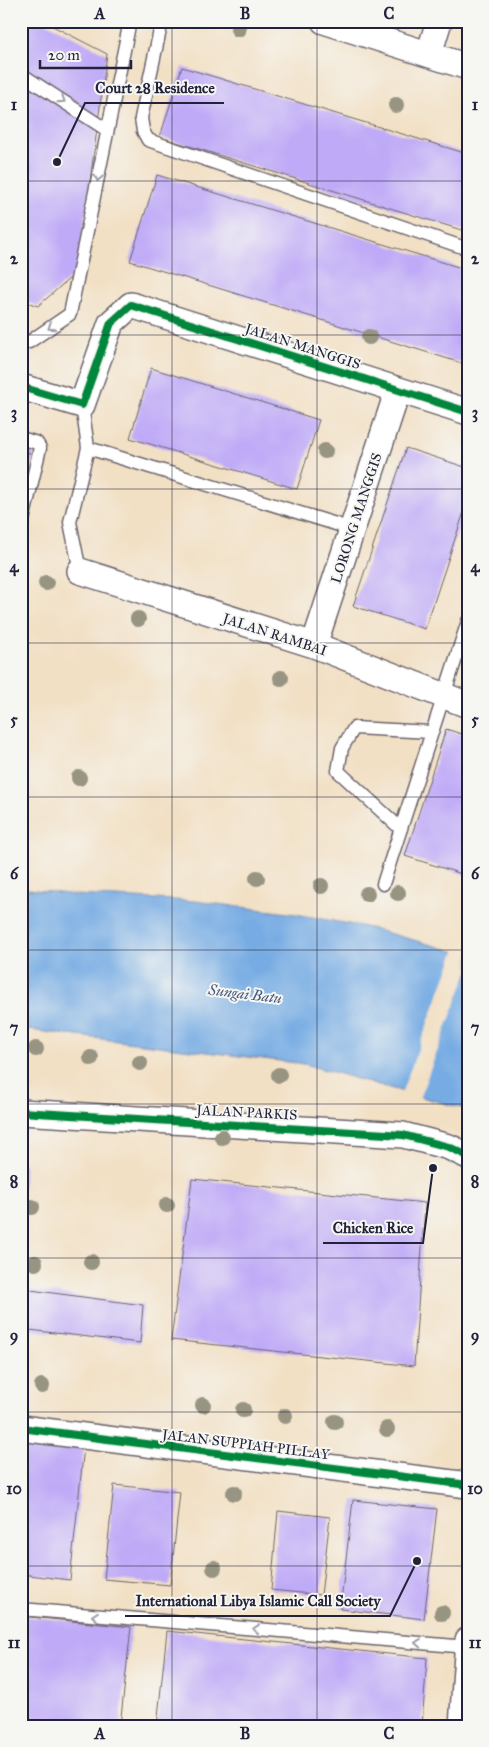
<svg xmlns="http://www.w3.org/2000/svg" width="489" height="1747" font-family="'IM FELL Great Primer',serif">
<style>
.water{fill:#76abe3;stroke:#4c668f}
.pier{fill:#f2e0c5}
.building{fill:#bfaaf7}
.lines{fill:none;stroke-linecap:round;stroke-linejoin:round}
.service-casing{stroke:#6b646b;stroke-width:15}
.minor-casing{stroke:#6b646b;stroke-width:28}
.service{stroke:#fff;stroke-width:12}
.minor{stroke:#fff;stroke-width:25}
.cycleway-casing{stroke:#f6f6f2;stroke-width:11}
.cycleway{stroke:#00873e;stroke-width:8}
.tree{fill:#989482}
.oneway{stroke:#9c9ca7}
.grid{fill:none;stroke:#22223b;stroke-width:1;stroke-opacity:0.55}
.labels{text-anchor:middle;stroke-width:4;stroke-linejoin:round;paint-order:stroke}
.street-label{font-size:14px;fill:#22223b;stroke:#f6f6f2}
.water-label{font-size:15px;font-style:italic;fill:#44597e;stroke:#f6f6f2}
.leader{fill:none;stroke:#22223b;stroke-width:2}
.callout-dot{fill:#22223b;stroke:#f6f6f2;stroke-width:2}
.callout-label{font-size:15px;text-anchor:middle;font-weight:bold;fill:#22223b;stroke:#f6f6f2;stroke-width:4;stroke-linejoin:round;paint-order:stroke}
.neatline{fill:none;stroke:#22223b;stroke-width:2}
.grid-label{font-size:16px;text-anchor:middle;font-weight:bold;fill:#22223b}
</style>
<rect width="100%" height="100%" fill="#f6f6f2"/>
<filter id="ink" filterUnits="userSpaceOnUse"><feTurbulence type="fractalNoise" baseFrequency=".02" numOctaves="2"/><feDisplacementMap in="SourceGraphic" scale="10" xChannelSelector="R" yChannelSelector="G"/><feConvolveMatrix kernelMatrix="1 2 1 2 8 2 1 2 1" color-interpolation-filters="sRGB"/></filter>
<filter id="wash" filterUnits="userSpaceOnUse"><feTurbulence type="fractalNoise" baseFrequency=".0096" numOctaves="4" result="noise"/><feDisplacementMap in="SourceGraphic" scale="20" xChannelSelector="R" yChannelSelector="G"/><feGaussianBlur stdDeviation="1.12" result="paint"/><feColorMatrix in="noise" values="0 0 0 0 0 0 0 0 0 0 0 0 0 0 0 0 0 1.4 0 .05"/><feComposite in="paint" operator="in"/></filter>
<g filter="url(#wash)">
<rect width="100%" height="100%" fill="#f2e0c5"/>
<path class="water" d="M21,888l54,7 119,6 102,13 74,14 98,27v155l-164,-46 -283,-35z"/>
<path class="pier" d="M456,949l12,4v18l-49,128 -18,-5z"/>
<g id="blocks">
<path class="building" d="M21,21h22l64,33 -29,217 -40,35 -17,-6z
M182,67l286,87v78l-308,-95z
M157,175l311,95v95l-338,-104z
M151,368l168,52 -22,69 -167,-51z
M406,448l62,20v32l-43,129 -72,-23z
M21,451l13,3 -13,55z
M446,729l22,7v140l-63,-20z
M21,1164h4l-2,27h-2z
M192,1179l233,24 -11,163 -243,-26z
M23,1289l120,16 -3,38 -119,-14v-34z
M23,1441l61,5 -14,134 -49,-6v-118z
M114,1485l66,7 -10,93 -66,-6z
M353,1500l84,9 -13,110 -84,-10z
M278,1511l52,6 -9,78 -50,-5z
M21,1616l110,11 -11,99h-99z
M167,1631l260,27 -5,68h-265z"/>
</g>
</g>
<g filter="url(#ink)">
<use href="#blocks" fill-opacity="0" stroke="#6b646b" stroke-width="1"/>
<g class="lines">
<defs>
<path id="service" d="M162,21l-21,97 2,13 5,9 320,109
M21,74l86,56
M21,340l8,2 41,-28 60,-293
M21,438l16,5 3,5 -19,81
M88,448l264,81
M80,571l-10,-49 18,-74 -6,-43
M401,829l-63,-58 4,-23 12,-20 77,4
M383,884l85,-263
M21,1609l446,38"/>
<path id="minor" d="M324,21l144,46
M429,54l10,-33
M21,387l61,18 29,-82 20,-18 337,107
M80,571l234,74 154,60
M314,645l84,-255
M21,1112l382,23 46,12 19,9
M21,1428l447,57
M462,1726l6,-86"/>
</defs>
<use href="#service" class="service-casing"/>
<use href="#minor" class="minor-casing"/>
<use href="#service" class="service"/>
<use href="#minor" class="minor"/>
<defs>
<path id="cycleway" d="M21,387l61,18 29,-82 20,-18 337,107
M21,1112l382,23 46,12 19,9
M21,1428l447,57"/>
</defs>
<use href="#cycleway" class="cycleway-casing"/>
<use href="#cycleway" class="cycleway"/>
</g>
<g class="tree">
<circle cx="238" cy="29" r="8"/>
<circle cx="396" cy="105" r="8"/>
<circle cx="369" cy="337" r="8"/>
<circle cx="325" cy="451" r="8"/>
<circle cx="46" cy="583" r="8"/>
<circle cx="138" cy="619" r="8"/>
<circle cx="281" cy="678" r="8"/>
<circle cx="79" cy="778" r="8"/>
<circle cx="257" cy="878" r="8"/>
<circle cx="321" cy="886" r="8"/>
<circle cx="398" cy="893" r="8"/>
<circle cx="367" cy="894" r="8"/>
<circle cx="36" cy="1049" r="8"/>
<circle cx="91" cy="1058" r="8"/>
<circle cx="140" cy="1063" r="8"/>
<circle cx="279" cy="1075" r="8"/>
<circle cx="222" cy="1137" r="8"/>
<circle cx="167" cy="1205" r="8"/>
<circle cx="32" cy="1207" r="8"/>
<circle cx="91" cy="1262" r="8"/>
<circle cx="35" cy="1263" r="8"/>
<circle cx="42" cy="1386" r="8"/>
<circle cx="203" cy="1405" r="8"/>
<circle cx="243" cy="1410" r="8"/>
<circle cx="285" cy="1416" r="8"/>
<circle cx="335" cy="1422" r="8"/>
<circle cx="387" cy="1429" r="8"/>
<circle cx="234" cy="1493" r="8"/>
<circle cx="214" cy="1568" r="8"/>
<circle cx="442" cy="1613" r="8"/>
</g>
<defs><path id="oneway-chevron" d="M-2-3.5L2.5 0L-2 3.5" fill="none" stroke-width="1.6" stroke-linecap="round" stroke-linejoin="round" transform="scale(1.25)"/></defs>
<g class="oneway">
<use href="#oneway-chevron" transform="translate(62 100) rotate(33)"/>
<use href="#oneway-chevron" transform="translate(98 178) rotate(101)"/>
<use href="#oneway-chevron" transform="translate(51 327) rotate(146)"/>
<use href="#oneway-chevron" transform="translate(95 1616) rotate(-175)"/>
<use href="#oneway-chevron" transform="translate(256 1629) rotate(-175)"/>
<use href="#oneway-chevron" transform="translate(418 1643) rotate(-175)"/>
</g>
</g>
<path class="grid" d="M172,21v1705M317,21v1705M21,181h447M21,335h447M21,489h447M21,643h447M21,797h447M21,950h447M21,1104h447M21,1258h447M21,1412h447M21,1566h447"/>
<g class="labels">
<g class="street-label">
<text transform="translate(303 346) rotate(18)" y="5">JALAN MANGGIS</text>
<text transform="translate(356 518) rotate(-72)" y="5">LORONG MANGGIS</text>
<text transform="translate(275 634) rotate(18)" y="5">JALAN RAMBAI</text>
<text transform="translate(247 1112) rotate(3)" y="5">JALAN PARKIS</text>
<text transform="translate(246 1444) rotate(7)" y="5">JALAN SUPPIAH PILLAY</text>
</g>
<g class="water-label">
<text transform="translate(245 994) rotate(7)" y="5">Sungai Batu</text>
</g>
</g>
<path class="leader" d="M57 162L85 103H224M433 1168L423 1243H323M417 1561L390 1616H125"/>
<g class="callout-dot">
<circle cx="57" cy="162" r="5"/>
<circle cx="433" cy="1168" r="5"/>
<circle cx="417" cy="1561" r="5"/>
</g>
<g class="callout-label">
<text x="155" y="93">Court 28 Residence</text>
<text x="373" y="1233">Chicken Rice</text>
<text x="258" y="1606">International Libya Islamic Call Society</text>
</g>
<rect width="489" height="1747" fill="none" stroke="#f6f6f2" stroke-width="55"/>
<path d="M40 60v8h91v-8" fill="none" stroke="#22223b" stroke-width="2.5"/>
<text x="48" y="60" font-size="15" fill="#22223b" stroke="#f6f6f2" stroke-width="4" paint-order="stroke">20 m</text>
<rect x="28" y="28" width="434" height="1692" class="neatline"/>
<g class="grid-label">
<text x="100" y="19">A</text>
<text x="245" y="19">B</text>
<text x="389" y="19">C</text>
<text x="14" y="110">1</text>
<text x="475" y="110">1</text>
<text x="14" y="264">2</text>
<text x="475" y="264">2</text>
<text x="14" y="418">3</text>
<text x="475" y="418">3</text>
<text x="14" y="572">4</text>
<text x="475" y="572">4</text>
<text x="14" y="725">5</text>
<text x="475" y="725">5</text>
<text x="14" y="879">6</text>
<text x="475" y="879">6</text>
<text x="14" y="1033">7</text>
<text x="475" y="1033">7</text>
<text x="14" y="1187">8</text>
<text x="475" y="1187">8</text>
<text x="14" y="1341">9</text>
<text x="475" y="1341">9</text>
<text x="14" y="1494">10</text>
<text x="475" y="1494">10</text>
<text x="14" y="1648">11</text>
<text x="475" y="1648">11</text>
<text x="100" y="1739">A</text>
<text x="245" y="1739">B</text>
<text x="389" y="1739">C</text>
</g>
</svg>
